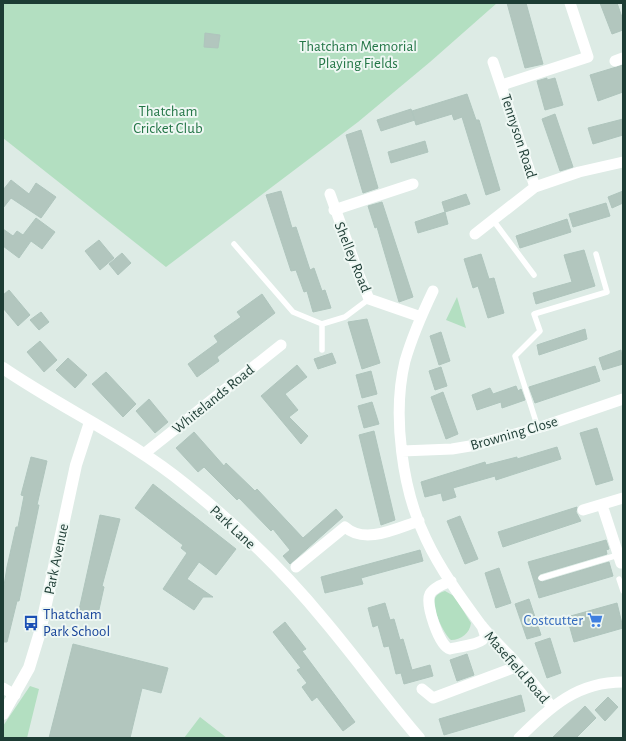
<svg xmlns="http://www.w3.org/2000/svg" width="626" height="741" font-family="'Alegreya Sans',sans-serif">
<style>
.green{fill:#b3dfc1}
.building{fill:#b2c6be;stroke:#afc5bd}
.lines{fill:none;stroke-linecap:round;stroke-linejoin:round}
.service{stroke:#fff;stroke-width:5.5}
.minor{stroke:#fff;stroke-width:11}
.tertiary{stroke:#fff;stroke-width:12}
.labels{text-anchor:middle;stroke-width:4;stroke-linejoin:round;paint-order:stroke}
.park-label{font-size:15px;fill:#247647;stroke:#eef7f3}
.street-label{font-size:15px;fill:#1d3c34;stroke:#eef7f3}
.transit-label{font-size:15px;fill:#164399;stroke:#eef7f3;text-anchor:start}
.shop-label{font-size:15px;fill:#366cbe;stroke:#eef7f3;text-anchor:end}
</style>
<rect width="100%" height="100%" fill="#ddebe5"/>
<path class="green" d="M3,3h494l-67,59 -72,60 -192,145 -163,-129z
M457,297l9,31 -20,-8z
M445,591l9,5 17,27c-1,10 -10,17 -20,17 -7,-5 -20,-33 -16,-42 2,-4 6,-6 10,-7z
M30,686l9,3 -12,49h-24v-12z
M200,717l27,21h-43z"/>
<path class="building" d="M507,3h19l17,61 -18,4z
M600,3h17l6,17v10l-11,4z
M205,33l15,2 -2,13 -14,-1z
M623,65v27l-25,9 -8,-26z
M547,78v2l8,-2 8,27 -18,5 -8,-29z
M467,94l9,26h3l21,70 -14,5 -24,-78 -8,3 -2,-6 -36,11 -4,-14z
M411,109l4,11 -34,11 -4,-11z
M555,114l18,53 -13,4 -18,-52z
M623,119v16l-30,9 -5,-16z
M361,130l17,58 -15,5 -17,-58z
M425,141l3,11 -37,11 -3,-11z
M11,180l18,14 7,-11 20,14 -15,21 -30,-20 -8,10v-18z
M281,191l11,37 4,-1 14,43 4,-2 8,23 3,-1 6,18 -18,4 -6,-21 -3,1 -8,-22 -5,1 -25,-76z
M623,191v12l-11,5 -4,-11z
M466,194l4,10 -25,8 -3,-10z
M382,202l31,95 -14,5 -22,-75 -2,1 -7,-22z
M606,203l4,13 -37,11 -4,-13z
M445,212l3,12 -30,9 -3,-11z
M36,218l19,14 -13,17 -11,-8 -12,17 -16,-12v-17l10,7 4,-5 6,4z
M567,219l4,13 -51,16 -4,-12z
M99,240l15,18 -14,12 -15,-19z
M584,250l11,36 -59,18 -3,-11 39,-11 -8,-27z
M122,253l9,10 -13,12 -9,-11z
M481,254l8,25 5,-1 10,35 -16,5 -10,-32 -5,2 -9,-29z
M9,290l21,25 -12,11 -15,-18v-13z
M262,294l13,19 -58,44 2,4 -22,16 -9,-13 30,-22 -4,-6 27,-19 -4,-5z
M41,312l8,10 -10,8 -9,-10z
M367,319l13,44 -18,6 -14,-47z
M585,329l2,10 -48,16 -2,-10z
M441,332l9,29 -11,4 -9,-29z
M40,341l17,19 -13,12 -17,-20z
M621,350l2,14 -20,6 -4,-12z
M332,353l4,10 -18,6 -4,-10z
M68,358l19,17 -12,13 -19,-18z
M297,365l10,12 -22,17 13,16 -9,7 19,19 -7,8 -40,-48z
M595,366l5,15 -65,22 -6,-16z
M441,367l6,19 -12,4 -6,-19z
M371,371l6,23 -15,4 -6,-23z
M106,372l30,32 -13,13 -31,-33z
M516,386l2,5 3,-2 4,11 -23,8 -1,-6 -24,8 -5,-15 18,-7 3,6z
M443,392l15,42 -12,5 -15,-42z
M149,399l19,23 -13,11 -19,-22z
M372,402l7,22 -15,4 -6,-22z
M597,428l16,52 -17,5 -16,-52z
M374,431l21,89 -14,5 -22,-90z
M194,432l30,34 2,-3 29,28 2,-2 46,49 33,-29 7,8 -53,47 -7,-8 7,-6 -17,-21 -2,2 -32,-33 -2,2 -33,-33 -6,5 -22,-24z
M557,447l4,12 -65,21 -1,-4 -42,12 3,9 -13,4 -2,-8 -16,4 -4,-15 64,-20 1,3 31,-8v2z
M31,457l16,4 -10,44h2l-20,96h-2l-10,41h-4v-50l4,-25 9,-40h2l6,-31 -3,-1z
M153,484l83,65 -20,26 -17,-13 -12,17 26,18h-10l-9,13 -31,-21 24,-36 -6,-5 2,-3 -48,-37z
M577,507l-1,5 5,9 -78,26 -5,-15z
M100,515l20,4 -18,67 2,1 -6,27 -19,-4z
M460,516l18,43 -13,5 -18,-43z
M606,540l3,9 -3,1 1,4 -67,20 -3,5 5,3 67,-20 4,14 -74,22 -11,-36z
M420,550l3,11 -62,17 2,6 -38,9 -4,-16z
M499,568l12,35 -15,5 -11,-35z
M529,599l12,36 -14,4 -12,-35z
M385,603l5,17 4,-1 6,21 3,-1 9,31 18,-5 3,11 -29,8 -3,-11 -5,1 -7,-28 -5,1 -6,-22 -5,2 -5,-19z
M617,603l6,25 -49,14 -7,-25z
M285,622l21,27 -4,2 53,71 -12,9 -26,-34 -5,4 -10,-14 5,-4 -10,-13 4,-2 -28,-36z
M550,638l11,35 -14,5 -12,-35z
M73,644l95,24 -7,25 -19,-5 -12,50h-81z
M467,654l7,21 -17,6 -7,-21z
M521,695l4,16 -81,24 -5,-16z
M608,697l10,10 -13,14 -10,-11z
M585,706l11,12 -20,20h-24z"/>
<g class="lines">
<path class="service" d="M493,220l41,55
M234,244l59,68 29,12 23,-7 24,-18
M322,350v-26
M538,428l-23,-72 25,-25 -6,-17 73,-22 -11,-38
M541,578l77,-23
M619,579l4,12"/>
<path class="minor" d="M615,61l8,-3
M493,62l42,125
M502,85l86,-28 -18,-54
M330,194l29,81 10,24 52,18
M334,210l79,-26
M475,234l60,-47 44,-15 44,-10
M433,291c-11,23 -21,46 -28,70 -13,53 -3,129 21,178 14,30 35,59 55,86 9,11 19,21 29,31 15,17 29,34 42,51
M402,451l50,-2 24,-4 68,-19 79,-27
M145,453l136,-108
M602,505l19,58
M583,510l40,-12
M296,567l49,-40c20,18 52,1 74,-6
M451,581c-7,3 -17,6 -21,13 -5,10 9,52 20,55 8,-2 34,-5 35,-13 0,-3 -2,-7 -3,-10
M3,688l12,7
M422,689l11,9 85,-32
M519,738c32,-31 57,-56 104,-56"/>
<path class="tertiary" d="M3,368c60,41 127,71 183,117 50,40 98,86 138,135 33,39 62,80 95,118
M3,714l26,-46 11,-36 36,-167 14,-43"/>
</g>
<defs>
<symbol id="supermarket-bare" viewBox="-9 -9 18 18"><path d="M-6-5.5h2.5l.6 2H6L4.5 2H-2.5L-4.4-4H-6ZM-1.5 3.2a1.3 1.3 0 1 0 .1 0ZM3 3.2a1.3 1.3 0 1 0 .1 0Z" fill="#3f7fe0" stroke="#eef7f3" stroke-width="2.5" paint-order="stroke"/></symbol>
<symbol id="bus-bare" viewBox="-9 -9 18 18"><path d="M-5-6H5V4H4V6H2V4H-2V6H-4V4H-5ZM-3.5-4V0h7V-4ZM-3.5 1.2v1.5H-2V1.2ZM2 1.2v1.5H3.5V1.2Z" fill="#1a4fb4" stroke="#eef7f3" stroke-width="2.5" paint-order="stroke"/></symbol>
</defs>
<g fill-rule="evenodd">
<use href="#supermarket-bare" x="584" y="609" width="22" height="22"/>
<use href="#bus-bare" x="20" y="612" width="22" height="22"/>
</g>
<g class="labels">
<g class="park-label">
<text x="358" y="51">Thatcham Memorial<tspan x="358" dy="17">Playing Fields</tspan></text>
<text x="168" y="116">Thatcham<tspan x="168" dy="17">Cricket Club</tspan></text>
</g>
<g class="street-label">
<text transform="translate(519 136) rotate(72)" y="5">Tennyson Road</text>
<text transform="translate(353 257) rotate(68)" y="5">Shelley Road</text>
<text transform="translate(213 399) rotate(-39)" y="5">Whitelands Road</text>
<text transform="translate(514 433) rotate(-16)" y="5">Browning Close</text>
<text transform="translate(233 527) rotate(43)" y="5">Park Lane</text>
<text transform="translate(56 559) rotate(-78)" y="5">Park Avenue</text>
<text transform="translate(517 667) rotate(49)" y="5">Masefield Road</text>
</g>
<g class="transit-label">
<text x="43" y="619">Thatcham<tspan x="43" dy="17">Park School</tspan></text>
</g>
<g class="shop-label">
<text x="583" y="625">Costcutter</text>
</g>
</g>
<rect width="626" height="741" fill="none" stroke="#1d3c34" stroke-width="8"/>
</svg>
